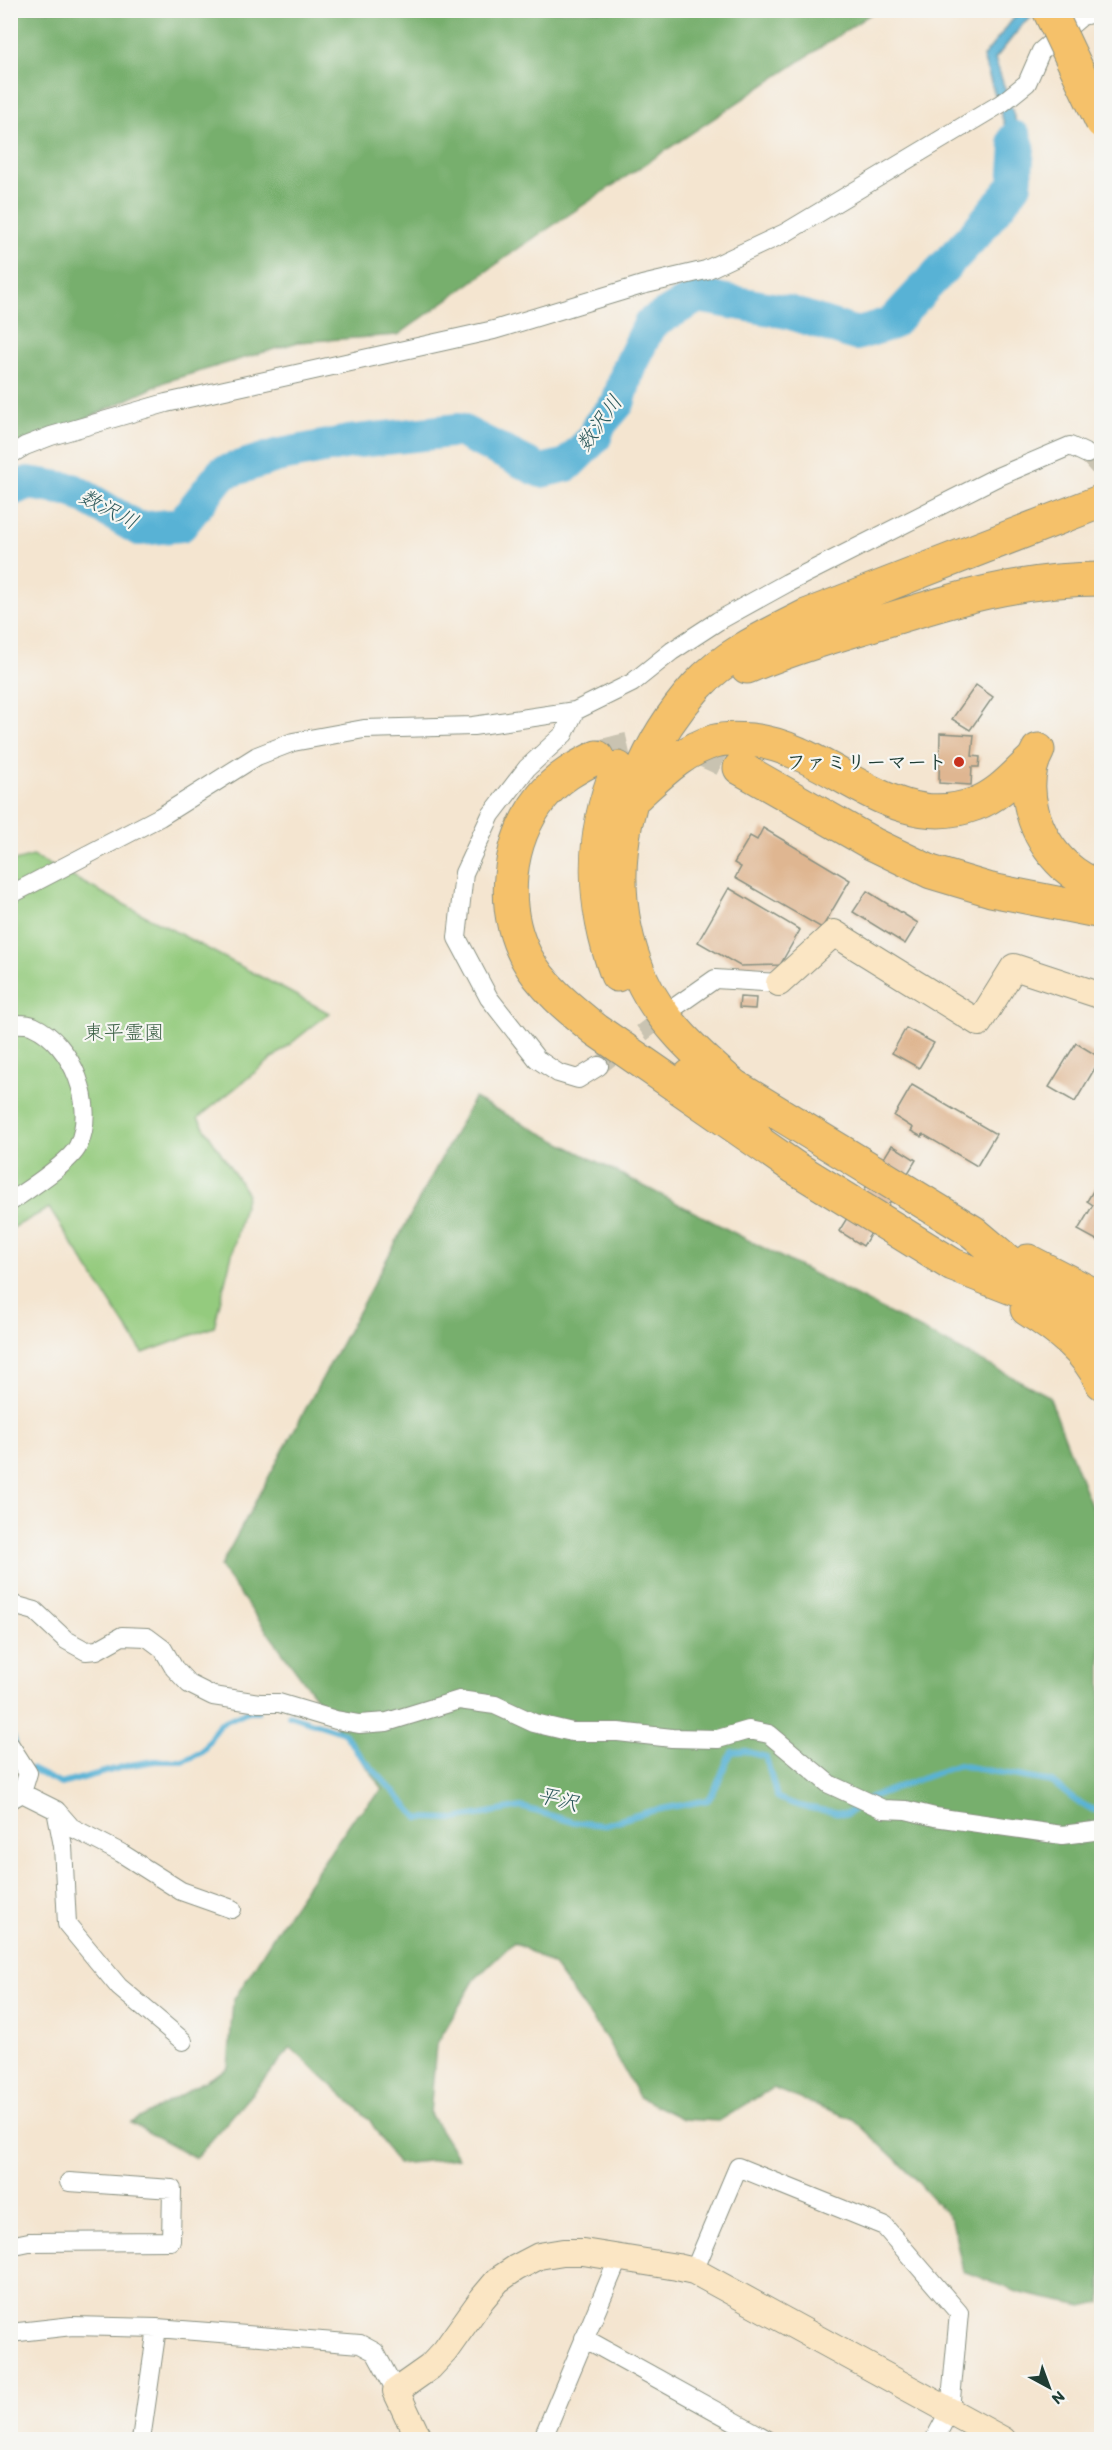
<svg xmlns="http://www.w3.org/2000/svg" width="1112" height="2450" font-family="Itim,'Klee One',sans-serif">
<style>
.green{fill:#94cb7e;stroke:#5a8459;stroke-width:1.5}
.forest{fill:#77af6d;stroke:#4b7650;stroke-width:1.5}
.water{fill:#58b2d5;stroke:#3c7884;stroke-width:1.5}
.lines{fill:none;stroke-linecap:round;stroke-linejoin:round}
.stream{stroke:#58b2d5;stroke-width:6}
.river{stroke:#58b2d5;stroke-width:34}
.building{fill:#dfb691}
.street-tunnel{stroke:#c9c3b1;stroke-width:18;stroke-dasharray:18 9;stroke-linecap:butt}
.highway-tunnel{stroke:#c9c3b1;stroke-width:33;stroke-dasharray:33 16;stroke-linecap:butt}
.street-casing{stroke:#8a9182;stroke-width:20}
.secondary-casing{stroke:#8a9182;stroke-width:28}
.highway-casing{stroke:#8a9182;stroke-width:35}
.street{stroke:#fff;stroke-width:18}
.secondary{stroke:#fbe6c4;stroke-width:26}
.highway{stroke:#f5c16b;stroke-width:33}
.highway-bridge-casing{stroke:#8a9182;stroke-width:35;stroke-linecap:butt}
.highway-bridge{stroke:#f5c16b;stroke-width:33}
.poi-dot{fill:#c8321e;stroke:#f6f6f2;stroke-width:2}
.labels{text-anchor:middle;stroke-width:4.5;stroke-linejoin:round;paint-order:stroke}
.poi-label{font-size:20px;font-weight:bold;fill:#1f3d34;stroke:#f6f6f2;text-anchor:end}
.park-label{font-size:20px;fill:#3c6046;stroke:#f6f6f2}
.water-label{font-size:21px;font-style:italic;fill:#2d5a5c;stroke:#f6f6f2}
</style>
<rect width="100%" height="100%" fill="#f6f6f2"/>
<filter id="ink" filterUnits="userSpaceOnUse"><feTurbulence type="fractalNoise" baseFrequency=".0167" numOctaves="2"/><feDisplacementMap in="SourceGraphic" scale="12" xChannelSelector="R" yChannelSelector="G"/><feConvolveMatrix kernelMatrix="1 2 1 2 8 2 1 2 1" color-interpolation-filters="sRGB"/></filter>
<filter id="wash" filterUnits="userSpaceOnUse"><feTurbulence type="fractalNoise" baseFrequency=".008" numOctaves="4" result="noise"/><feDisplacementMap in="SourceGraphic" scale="24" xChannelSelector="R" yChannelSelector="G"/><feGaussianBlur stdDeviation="1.35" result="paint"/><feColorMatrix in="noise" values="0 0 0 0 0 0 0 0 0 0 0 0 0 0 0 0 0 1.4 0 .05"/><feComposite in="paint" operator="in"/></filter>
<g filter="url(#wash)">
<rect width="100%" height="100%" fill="#f4e5d0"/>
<path class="green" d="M33,856l296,157 -131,105 49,75 -33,134 -71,26 -94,-145 -38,21v-367z"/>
<path class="forest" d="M10,11h865l-356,237 -121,87 -100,7 -131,39 -156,73z
M474,1098l575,298 52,136v770l-18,4 -63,-13 -57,-22 -11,-51 -45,-50 -54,-51 -81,-31 -53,33 -36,-2 -44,-22 -33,-59 -53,-73 -39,-23 -39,37 -39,66 -6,69 28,44 -61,6 -28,-45 -78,-71 -95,110 -65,-35 97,-55 5,-67 48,-77 71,-104 31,-31 -163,-222z"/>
<path class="water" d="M1023,11h17l-17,13 -28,35 29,87 -3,40 -12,-3 3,-35 -29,-91 31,-39z"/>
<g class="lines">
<path class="stream" d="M289,1715l55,18 13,19 61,66 37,1 66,-12 52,15 30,3 48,-14 57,-11c12,-15 14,-33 24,-48l13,-1 21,6 11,40c19,11 48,13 70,17l24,-17 87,-32 94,17 20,16 21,12 9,-1
M10,1731l5,11
M31,1769l30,15 69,-19 25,-4h28l19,-9 17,-28 29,-13h10"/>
<path class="river" d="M10,490l18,-7 45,7 66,39 42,-4 41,-52 54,-17 73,-14 110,-12 82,41 26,-6 28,-28 4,-12 19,-22 10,-33 22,-46 48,-28 90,16 68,22 36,-11 84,-90 39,-48 3,-38 -3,-9"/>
</g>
<g id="blocks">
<path class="building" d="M976,685l17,12 -23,33 -18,-11z
M940,733l34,2 -2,21 8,1 -1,10h-7l-1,18 -32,-2z
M763,828l87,52 -28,48 -87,-50 6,-11 -7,-4 16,-27 7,4z
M729,888l71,42 -20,35 -40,1 -42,-24z
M867,891l51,32 -13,21 -52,-32z
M740,997l16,1 -1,11 -16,-1z
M906,1028l28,15 -15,25 -27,-15z
M1076,1043l25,15 -26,44 -26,-15z
M912,1085l84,49 -19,32 -54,-32 -1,3 -11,-6 2,-3 -19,-12z
M892,1145l24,15 -53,86 -24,-15z
M1102,1176v67l-24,-13 15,-25 -6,-4z"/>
</g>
</g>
<g filter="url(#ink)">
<use href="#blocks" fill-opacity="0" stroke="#8a9182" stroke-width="1.5"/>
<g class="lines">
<path class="street-tunnel" d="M1087,454l15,17
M599,1066l70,-54"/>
<path class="highway-tunnel" d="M597,757c28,-7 58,-16 87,-12 20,3 39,15 56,23"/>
<defs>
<path id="street" d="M10,455l15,-9 26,-10 115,-33 328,-73 148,-45 64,-15 79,-37 217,-130 25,-20 14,-32 41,-35 20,-5
M575,711l-11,23 -37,34 -36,47 -27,58 -7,65 32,60 48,61 21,14 20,6 21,-13
M10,895l150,-78 97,-61 36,-14 71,-13 109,-3 102,-15 57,-28 40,-32 46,-30 69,-38 208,-105 75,-32 17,8
M675,1007l40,-28 64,4
M10,1024c8,0 17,-1 23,2 40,18 64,80 45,120 -8,17 -51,44 -68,56
M10,1604l25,7 31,29 20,11 11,-1 25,-14 25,1 16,12 11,19 15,16 24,12 46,7h20l57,17 23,4 28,-2 72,-22 36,5 39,18 38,9h46l54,6 46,1 31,-9 20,4 60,50 54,25 23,1 29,7 127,18 40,-5
M10,1745l18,28 -6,20 -12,7
M22,1793l34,17 7,36 4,78 52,63 64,54
M57,1811l14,16 50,26 60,38 51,18
M10,2246l19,-4 142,-1 1,-52 -103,-7
M694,2271l44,-104 146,59 75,87 -9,97 -16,30
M10,2333l62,-7 85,2 203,16 15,8 21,39
M584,2338l184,102
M141,2440l16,-112
M542,2440l77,-183"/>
<path id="secondary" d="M779,983l55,-50 145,90 35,-56 88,29
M419,2440l-23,-49 34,-24 15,-16 37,-52 16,-19 18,-12 23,-12 24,-4h20l94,15 17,4 309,169"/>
<path id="highway" d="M1102,501l-296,115c-38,19 -81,39 -110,71 -71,79 -98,189 -56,289 19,44 58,79 94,110l239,146 89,75 40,24
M747,667c43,-18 87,-31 131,-44 77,-24 141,-44 224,-44
M1038,750c-21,38 -3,88 27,116 10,9 24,17 37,22
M597,757c-20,10 -40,21 -55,40 -35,44 -42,110 -16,160 15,29 45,53 70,73l198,137 159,98 85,33
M740,768l133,76 58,28 60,18 111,22
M637,795c23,-21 46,-45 78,-54 11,-3 25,-2 36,-1 80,8 140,96 224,64 23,-8 40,-28 57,-44
M617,975c-25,-68 -28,-139 1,-207
M690,1076l67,63
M1028,1261l74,38
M1027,1309c30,19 60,41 75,74"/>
</defs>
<use href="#street" class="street-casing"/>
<use href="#secondary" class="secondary-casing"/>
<use href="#highway" class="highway-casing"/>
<use href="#street" class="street"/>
<use href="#secondary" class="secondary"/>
<use href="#highway" class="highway"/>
<defs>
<path id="highway-bridge" d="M1049,10l53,112"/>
</defs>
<use href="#highway-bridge" class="highway-bridge-casing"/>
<use href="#highway-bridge" class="highway-bridge"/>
</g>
</g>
<circle class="poi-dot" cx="959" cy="762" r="6"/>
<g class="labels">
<g class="poi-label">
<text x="947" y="769">ファミリーマート</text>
</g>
<g class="park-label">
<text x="124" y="1039">東平霊園</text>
</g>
<g class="water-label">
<text transform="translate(599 423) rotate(-54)" y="7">数沢川</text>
<text transform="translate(109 509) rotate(28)" y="7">数沢川</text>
<text transform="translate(558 1799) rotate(14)" y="7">平沢</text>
</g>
</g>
<rect width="1112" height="2450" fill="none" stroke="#f6f6f2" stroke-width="36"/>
<g transform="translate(1049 2387) rotate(139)" stroke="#f6f6f2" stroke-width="4.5" paint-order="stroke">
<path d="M0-4.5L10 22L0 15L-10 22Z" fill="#1f3d34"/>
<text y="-9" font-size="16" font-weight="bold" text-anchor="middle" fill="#1f3d34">N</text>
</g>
</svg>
